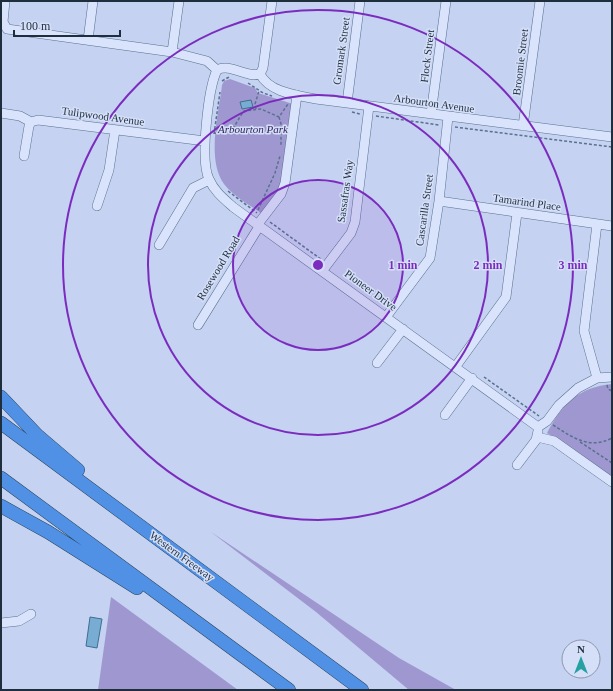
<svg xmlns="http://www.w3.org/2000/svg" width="613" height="691" font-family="Georgia,serif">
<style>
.green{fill:#9f98d0}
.building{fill:#78acd2;stroke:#3e6e8f}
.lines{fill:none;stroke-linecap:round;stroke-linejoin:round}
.minor-casing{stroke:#59718e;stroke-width:10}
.highway-casing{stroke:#2e465b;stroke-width:14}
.path{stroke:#59718e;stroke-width:1.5;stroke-dasharray:3 2;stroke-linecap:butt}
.minor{stroke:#d9e3fb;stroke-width:9}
.highway{stroke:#5191e5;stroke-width:13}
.ring{fill:none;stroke:#7b2cbf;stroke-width:2}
.labels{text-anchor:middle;stroke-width:3;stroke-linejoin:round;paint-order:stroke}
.street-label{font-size:11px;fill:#1e2e3d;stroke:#d5dff8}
.park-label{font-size:11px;font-style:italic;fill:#32235b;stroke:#d5dff8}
.centre{fill:#7b2cbf;stroke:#d5dff8;stroke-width:2}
.ring-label{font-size:12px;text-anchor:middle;font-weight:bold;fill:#7b2cbf;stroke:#d5dff8;stroke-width:3;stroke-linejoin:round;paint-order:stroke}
</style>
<rect width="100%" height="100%" fill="#c5d2f1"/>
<path class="green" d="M230,79l25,9 3,5 35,11 -11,82 -20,28c-12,-9 -29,-18 -38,-30 -18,-25 -5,-71 -2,-99l2,-4z
M612,384v92l-65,-43c15,-29 32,-46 65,-49z
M211,532l188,126 57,32h-47l-93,-78z
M111,597l127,93h-140z"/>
<path class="building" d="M251,100l2,7 -11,2 -2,-7z
M90,617l12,2 -5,29 -11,-2z"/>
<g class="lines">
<defs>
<path id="minor" d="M5,1l-2,21 4,7 165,23 35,9 10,9
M88,40l5,-39
M172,52l7,-51
M217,70c-9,19 -17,91 -8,109 5,12 15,20 24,28l305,220 9,-6 12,-16 19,-17 19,-10 15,-1
M217,70c14,-7 28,8 43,4
M260,74c10,19 37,21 56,25l296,38
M260,74l3,-6 9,-67
M347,103l13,-102
M1,113l19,3 11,6
M431,114l15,-113
M523,126l17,-125
M24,156l5,-30 2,-4 7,-2 167,21
M439,201l173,25
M97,206l12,-36 6,-40
M258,224l23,-30 4,-11 12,-88
M159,245l34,-57 16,-8
M323,270l28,-37 4,-11 14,-116
M386,317l44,-59 9,-57 9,-84
M198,325l62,-100
M377,363l26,-34
M456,366l50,-69 11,-84
M597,378l-13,-47 13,-107
M445,415l27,-37
M537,437l17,4 58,41
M517,465l19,-25 2,-9
M1,623l18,-2 12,-7"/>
<path id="highway" d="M1,397l36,38 41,35
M1,423l361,267
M1,478l288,212
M1,506l47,26 89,56"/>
</defs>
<use href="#minor" class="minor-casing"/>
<use href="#highway" class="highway-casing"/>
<path class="path" d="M222,81l7,-4
M248,83l15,10 9,3
M256,109l-1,-5 4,-13
M352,112l8,2
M376,116l63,9
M279,117l2,7v22
M455,127l157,20
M214,133c22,2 19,-8 30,-22l17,-2 18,8 9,-13
M214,134l6,-42
M228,191l29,22
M258,210l17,-37 5,-17
M270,222l52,38
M484,377l55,39
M607,385l1,4 4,2
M553,425c19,12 36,25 59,13
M580,442l32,21"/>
<use href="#minor" class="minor"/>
<use href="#highway" class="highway"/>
</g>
<circle cx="318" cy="265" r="85" fill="#7b2cbf" fill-opacity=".12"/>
<g class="ring">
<circle cx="318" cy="265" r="85"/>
<circle cx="318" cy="265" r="170"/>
<circle cx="318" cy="265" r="255"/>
</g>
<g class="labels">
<g class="street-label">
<text transform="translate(341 51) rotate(-82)" y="4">Gromark Street</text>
<text transform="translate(427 56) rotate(-83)" y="4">Flock Street</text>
<text transform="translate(520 62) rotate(-83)" y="4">Broomie Street</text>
<text transform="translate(434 103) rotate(8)" y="4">Arbourton Avenue</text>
<text transform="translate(103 116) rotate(8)" y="4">Tulipwood Avenue</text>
<text transform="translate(345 191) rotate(-82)" y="4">Sassafras Way</text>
<text transform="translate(527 202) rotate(8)" y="4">Tamarind Place</text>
<text transform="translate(424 210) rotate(-82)" y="4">Cascarilla Street</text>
<text transform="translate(218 268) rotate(-59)" y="4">Rosewood Road</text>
<text transform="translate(371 290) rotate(36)" y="4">Pioneer Drive</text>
<text transform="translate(182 556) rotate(36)" y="4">Western Freeway</text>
</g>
<g class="park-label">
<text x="253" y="133">Arbourton Park</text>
</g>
</g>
<circle cx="318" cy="265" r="6" class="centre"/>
<g class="ring-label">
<text x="403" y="269">1 min</text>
<text x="488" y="269">2 min</text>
<text x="573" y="269">3 min</text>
</g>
<rect width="613" height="691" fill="none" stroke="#1e2e3d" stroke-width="4"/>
<g transform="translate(581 659)"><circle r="19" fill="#d5dff8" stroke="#8c98ad"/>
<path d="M0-3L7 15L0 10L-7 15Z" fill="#25a1a1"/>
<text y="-6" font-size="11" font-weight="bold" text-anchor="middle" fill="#1e2e3d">N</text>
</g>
<path d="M14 30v6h106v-6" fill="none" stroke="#1e2e3d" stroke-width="2"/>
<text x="20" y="30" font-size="12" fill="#1e2e3d" stroke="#d5dff8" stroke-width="3" paint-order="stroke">100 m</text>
</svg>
